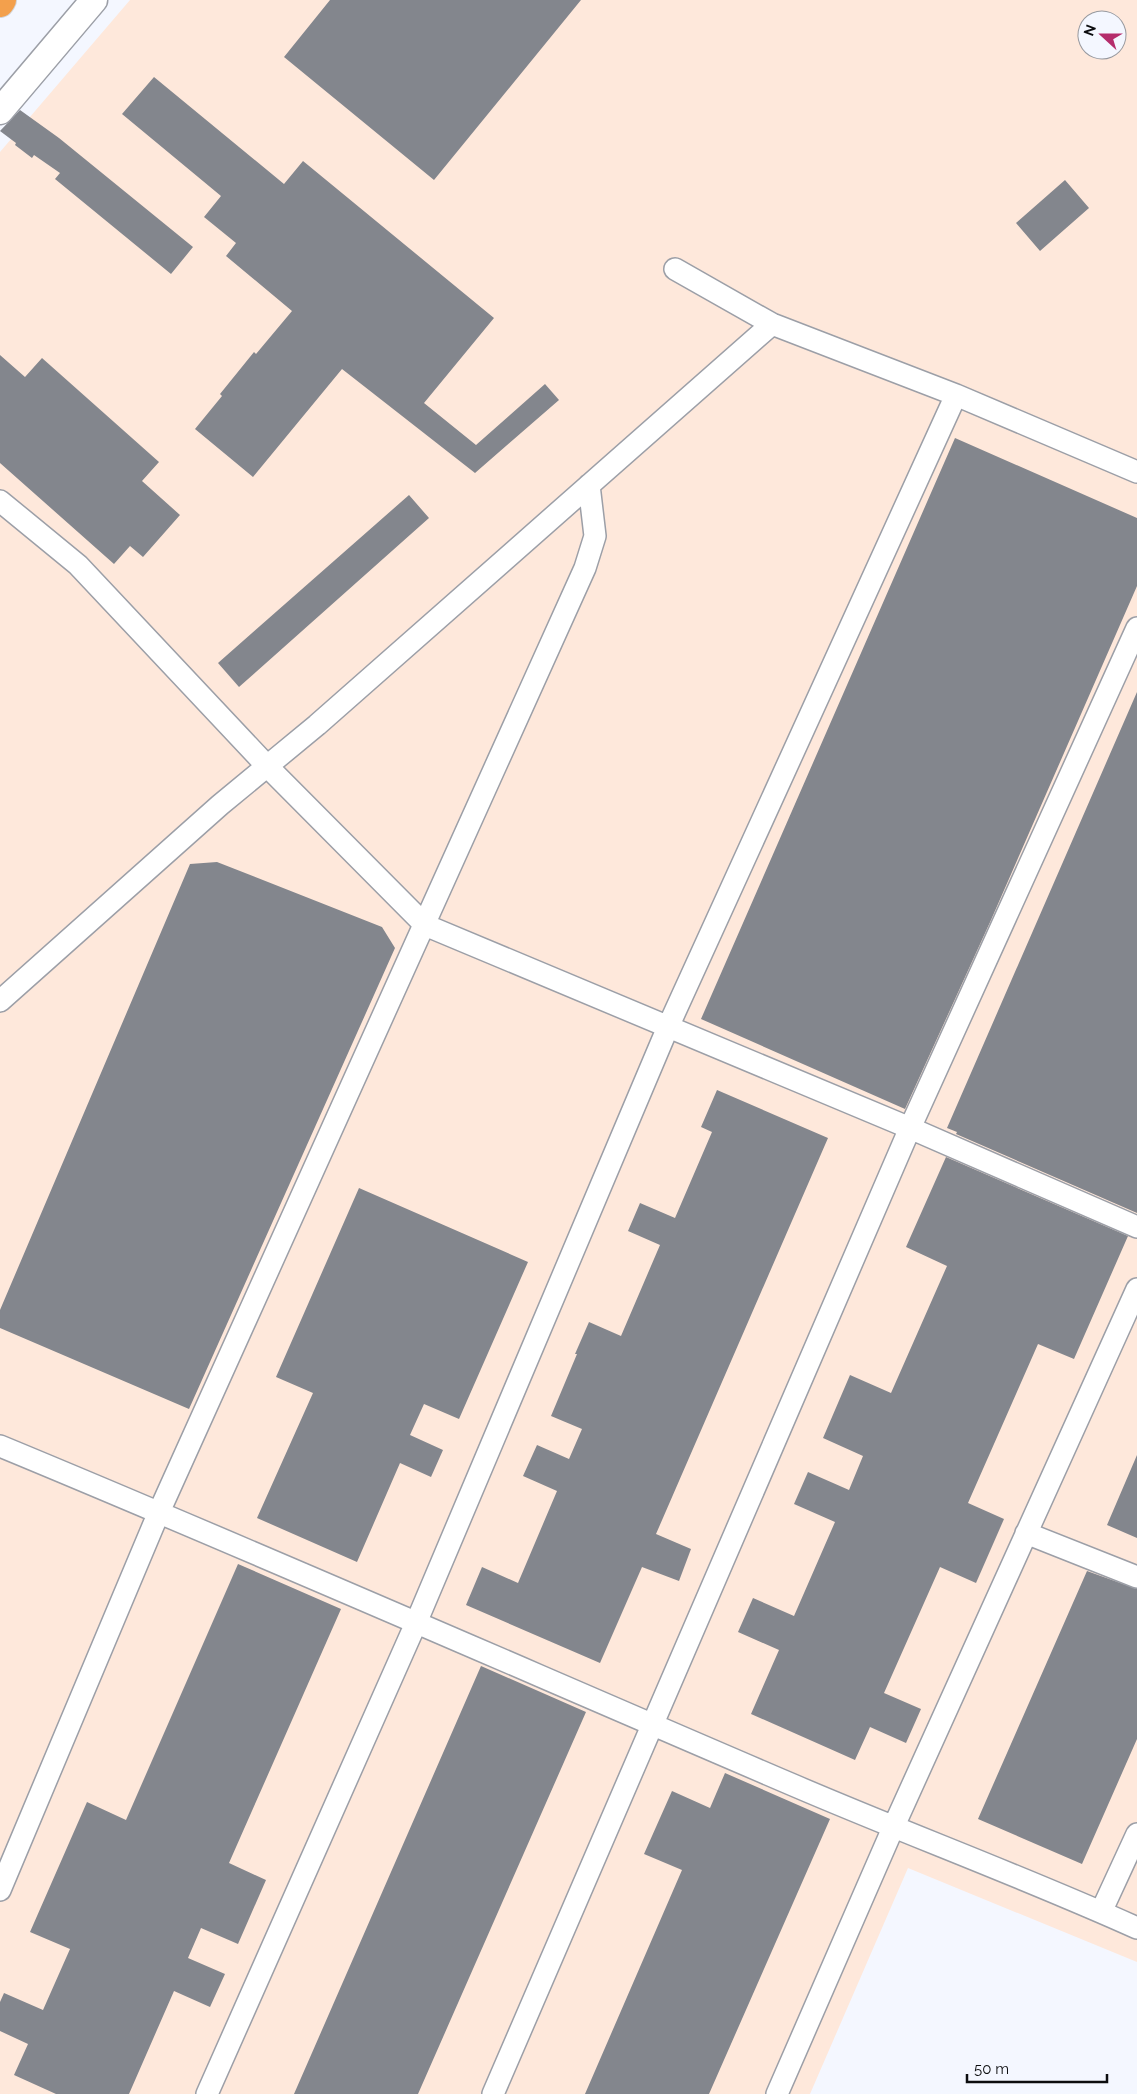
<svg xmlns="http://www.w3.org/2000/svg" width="1137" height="2094" font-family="Raleway,sans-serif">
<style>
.industrial{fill:#fee8db;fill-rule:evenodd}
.building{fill:#83868d}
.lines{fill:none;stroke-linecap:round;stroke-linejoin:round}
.minor-casing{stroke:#9c9fa7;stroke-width:24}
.tertiary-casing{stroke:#9c9fa7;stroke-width:29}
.trunk-casing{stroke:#d3d3d4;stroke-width:30}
.minor{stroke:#fff;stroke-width:21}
.tertiary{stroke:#fff;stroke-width:26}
.trunk{stroke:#f3a04c;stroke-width:28}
</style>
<rect width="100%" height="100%" fill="#f4f7ff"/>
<path class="industrial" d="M130,0h1007v1962l-229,-94 -98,226h-810v-1942zM1087,20h30v30h-30z"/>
<path class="building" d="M330,0h251l-147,180 -150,-123z
M154,77l130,107 19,-23 191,157 -70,85 52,42 69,-61 14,16 -84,73 -133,-104 -89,108 -58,-48 27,-33 -2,-2 34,-42 2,2 36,-43 -66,-55 10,-13 -32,-26 17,-21 -99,-82z
M20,110l39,28 134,109 -22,27 -116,-95 5,-6 -26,-18 -2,3 -17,-13 1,-2 -16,-12z
M1065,180l24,28 -49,43 -24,-28z
M0,355l25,22 17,-19 117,104 -17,19 38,34 -37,42 -13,-11 -16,18 -114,-101z
M955,438l182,80v68l-146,334 -86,189 -204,-90z
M409,495l20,23 -190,169 -21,-24z
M1137,692v521l-181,-79 1,-2 -10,-4z
M217,862l165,65 13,21 -206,461 -189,-81v-18l190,-446z
M717,1090l111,48 -172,396 35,15 -12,32 -37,-14 -42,96 -134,-58 16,-38 36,16 39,-92 -34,-15 14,-31 32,14 13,-30 -31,-13 26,-62h-2l14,-32 32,14 39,-91 -32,-14 12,-28 35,15 37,-86 -11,-5z
M946,1157l182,79 -54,123 -36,-15 -70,159 36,16 -28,64 -36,-16 -56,126 37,16 -15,34 -36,-16 -15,33 -104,-46 28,-64 -41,-18 15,-34 41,18 41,-94 -41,-18 14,-32 41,18 14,-34 -40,-18 27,-63 41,18 56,-127 -41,-19z
M359,1188l169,74 -69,157 -35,-15 -14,31 33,15 -12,27 -31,-14 -43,99 -100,-44 56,-125 -37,-16z
M1137,1455v83l-30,-13z
M238,1564l103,45 -112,254 37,17 -28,64 -37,-16 -13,30 37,16 -15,33 -36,-16 -45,103h-73l-42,-19 14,-31 -28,-13v-29l4,-9 39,17 27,-61 -40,-17 57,-130 39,18z
M1087,1571l50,18v150l-55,125 -104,-45z
M481,1666l105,46 -168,382h-124z
M725,1773l105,46 -121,275h-124l97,-224 -38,-16 28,-63 38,17z"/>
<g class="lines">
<defs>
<path id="minor" d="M675,269l97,55 184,71 181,77
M0,501l78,64 189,201 158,159 485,203 227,99
M0,1001l220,-196 97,-80 455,-401
M0,1446c266,110 529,226 793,339 114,49 231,92 344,143
M1026,1533l111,44
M0,1890l159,-378 426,-944 10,-32 -6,-51
M1101,1912l36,-78
M207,2094l209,-471 252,-596 288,-632
M493,2094l417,-966 227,-500
M777,2094l116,-266 244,-539"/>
<path id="tertiary" d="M0,111l94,-111"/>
<path id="trunk" d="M0,3l2,-3"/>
</defs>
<use href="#minor" class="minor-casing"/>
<use href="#tertiary" class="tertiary-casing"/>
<use href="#trunk" class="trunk-casing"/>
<use href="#minor" class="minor"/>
<use href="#tertiary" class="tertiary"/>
<use href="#trunk" class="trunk"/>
</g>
<g transform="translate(1102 35) rotate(291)"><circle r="24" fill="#f4f7ff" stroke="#97999f"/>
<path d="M0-4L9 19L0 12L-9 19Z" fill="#b52d6c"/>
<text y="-8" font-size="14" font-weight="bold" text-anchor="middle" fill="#0c0d0f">N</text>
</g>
<path d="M967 2074v8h140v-8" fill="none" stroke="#0c0d0f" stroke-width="2.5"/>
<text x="974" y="2074" font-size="15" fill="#0c0d0f" stroke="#f4f7ff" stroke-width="4" paint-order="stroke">50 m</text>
</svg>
